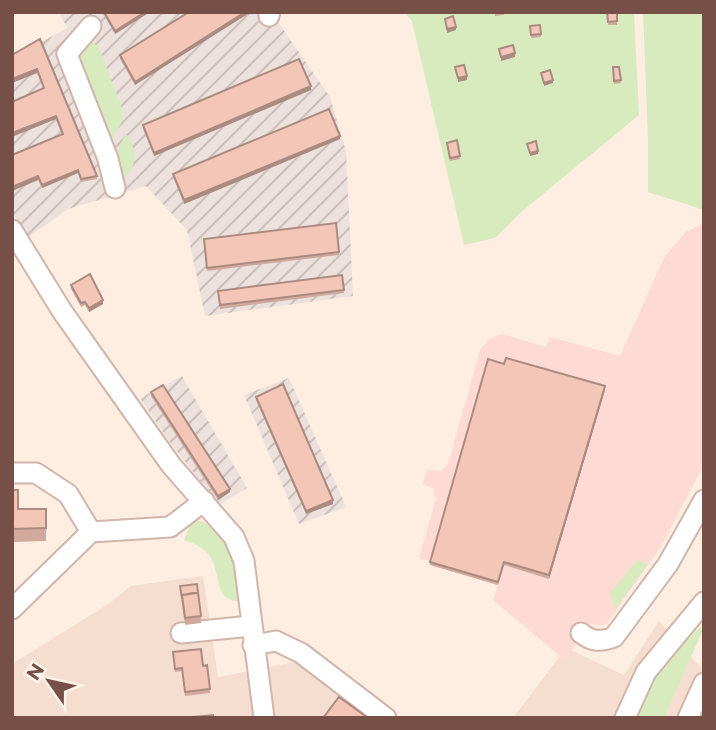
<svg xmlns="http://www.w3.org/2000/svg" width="716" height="730" font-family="Montserrat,sans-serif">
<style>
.residential{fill:#f5decf}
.commercial{fill:#fedad4}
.industrial{fill:url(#industrial-furrows)}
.green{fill:#d8ebbf}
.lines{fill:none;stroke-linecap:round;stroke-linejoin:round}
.minor-casing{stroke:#d1b5ab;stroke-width:23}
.minor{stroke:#fff;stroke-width:19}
.wall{fill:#d2aa9d}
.shaded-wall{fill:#ab8b80}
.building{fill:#f4c6b7;stroke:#ab8b80;stroke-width:2}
</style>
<defs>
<pattern id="industrial-furrows" width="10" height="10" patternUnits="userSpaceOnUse" patternTransform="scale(1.75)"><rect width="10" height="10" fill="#ece1dd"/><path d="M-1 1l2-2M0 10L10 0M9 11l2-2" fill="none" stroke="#c4b9b5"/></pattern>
</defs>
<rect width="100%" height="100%" fill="#fdeee1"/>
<path class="residential" d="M203,576l15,101 81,-16 76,57h-363v-54l95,-59 24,-19z
M659,621l45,50v47h-191l53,-70 58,27z"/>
<path class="commercial" d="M704,223v241l-42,81 -55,78 -7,3 -9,-3 -26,37 -72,-60 5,-15 -68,-20v-4l-11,-3 17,-59 -3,-11 -10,-4 4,-14 15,1 6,-7 32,-114 9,-11 13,-5 44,13 4,-10 70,19 45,-100 21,-24z"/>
<path class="industrial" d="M59,12h212l59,85 16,54 7,145 -148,20 -18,-86 -41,-44 -78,23 -41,29 -15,-27v-153l55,-30z
M182,376l65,112 -28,17 -50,-64 -29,-43z
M289,378l57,129 -47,17 -55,-129z"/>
<path class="green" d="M405,12h229l5,103 -119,98 -25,25 -31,7 -52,-224z
M643,12h61v198l-56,-18v-51z
M93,42l6,6 24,63 -1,11 -12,20 -34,-89 12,-10z
M126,135l3,1c7,17 9,27 -4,41l-5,-2c-4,-16 -5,-26 6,-40z
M197,520c37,11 40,48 45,81 -30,3 -20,-30 -33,-46 -6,-8 -16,-12 -25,-15l7,-17z
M637,560l11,4 -33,46 -5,-17z
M700,627l3,3 -39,88h-30l22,-47z"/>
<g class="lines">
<defs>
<path id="minor" d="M269,16l1,-4
M91,26l-24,28 41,105 7,29
M12,230l50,81 109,154 63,72 10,24 20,157
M12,473h24l32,21 23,38
M12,609l79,-77 79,-5 34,-26
M181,633l70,-7
M581,633c11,9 20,9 33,4l54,-73 36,-64
M253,645l23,-4 25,12 85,65
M625,718l21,-46 58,-70
M688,718l16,-35"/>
</defs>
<use href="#minor" class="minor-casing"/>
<use href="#minor" class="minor"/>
</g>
<path class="wall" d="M102,12h48l-35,22z
M189,12l-54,73 -15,-26v-4z
M495,12h9v3l-9,1z
M607,12h10v13h-9z
M530,26l11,8v3l-10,1z
M40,39l57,137v3l-16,3 -3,-9 -36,15 -4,-8 -26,11 50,-56 -25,-62 -25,10v-28z
M613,67h6l2,16 -7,1z
M311,90l-157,66 -11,-27v-4z
M340,139l-156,65 -11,-27v-3z
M447,143l13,13v3l-10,2z
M204,243l135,9v3l-132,16z
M342,275l2,18 -124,16 -2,-18z
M71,285l32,19 -14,8 -4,-7 -4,2 -10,-18z
M504,364l101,26 -56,189 -45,-14 -6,20 -68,-20v-3z
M151,392l79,100 -12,8 -67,-104z
M256,397l77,107 -27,10 -50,-114z
M12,490l6,19h28v32l-34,1z
M180,590l21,26v7l-16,2z
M173,652l30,14 7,23v4l-25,3 -3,-25 -7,1z"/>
<path class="shaded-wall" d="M145,12h5l-35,22v-3z
M245,12h6l-116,73v-3z
M456,27v3l-9,3v-4z
M515,53v4l-14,4v-4z
M37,69v4l-25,10v-4z
M467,76v4l-9,2v-4z
M553,80v3l-9,3v-3z
M311,86v4l-157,66v-3z
M56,116v3l-44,18v-4z
M340,136v3l-156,65v-4z
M538,151v3l-8,2v-3z
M78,170v3l-36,15v-3z
M38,176v4l-26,11v-4z
M103,300v4l-14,8v-4z
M605,386v4l-56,189v-4z
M230,489v3l-12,8v-4z
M333,500v4l-27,10v-3z"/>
<path class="building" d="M104,12h41l-30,19z
M189,12h56l-110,70 -15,-27z
M607,12h10v9l-9,1z
M453,16l3,11 -9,2 -2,-10z
M540,25l1,9 -10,1 -1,-9z
M40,39l57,137 -16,3 -3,-9 -36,15 -4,-9 -26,11v-32l51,-21 -7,-18 -44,17v-31l32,-14 -7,-19 -25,10v-24z
M513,45l2,8 -14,4 -2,-8z
M299,59l12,27 -157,67 -11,-28z
M464,65l3,11 -9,2 -3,-11z
M613,67h6l2,13 -7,1z
M550,70l3,10 -9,3 -3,-10z
M329,109l11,27 -156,64 -11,-26z
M457,140l3,16 -10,2 -3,-15z
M536,141l2,10 -8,2 -3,-9z
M336,223l3,29 -132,16 -3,-29z
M90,274l13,26 -14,8 -4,-6 -4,1 -10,-18z
M342,275l2,15 -124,15 -2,-14z
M506,358l99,28 -56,189 -45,-13 -6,20 -68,-20 58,-203 16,5z
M283,384l50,116 -27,11 -50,-114z
M163,385l67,104 -12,7 -67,-104z
M12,490h6v19h28v19l-34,1z
M197,584l1,9 -16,2v3l-2,-12z
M198,592l3,24 -16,2 -3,-23z
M201,649l2,17 4,-1 3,24 -25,3 -3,-24 -7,1 -2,-17z
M339,697l29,21h-45z
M213,715v3h-19v-1z"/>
<rect width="716" height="730" fill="none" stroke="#765047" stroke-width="28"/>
<g transform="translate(49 681) rotate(304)" stroke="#fff2e8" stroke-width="5" paint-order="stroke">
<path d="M0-5L12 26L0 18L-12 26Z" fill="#765047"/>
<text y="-10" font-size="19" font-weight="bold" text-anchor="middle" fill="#765047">N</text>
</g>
</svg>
